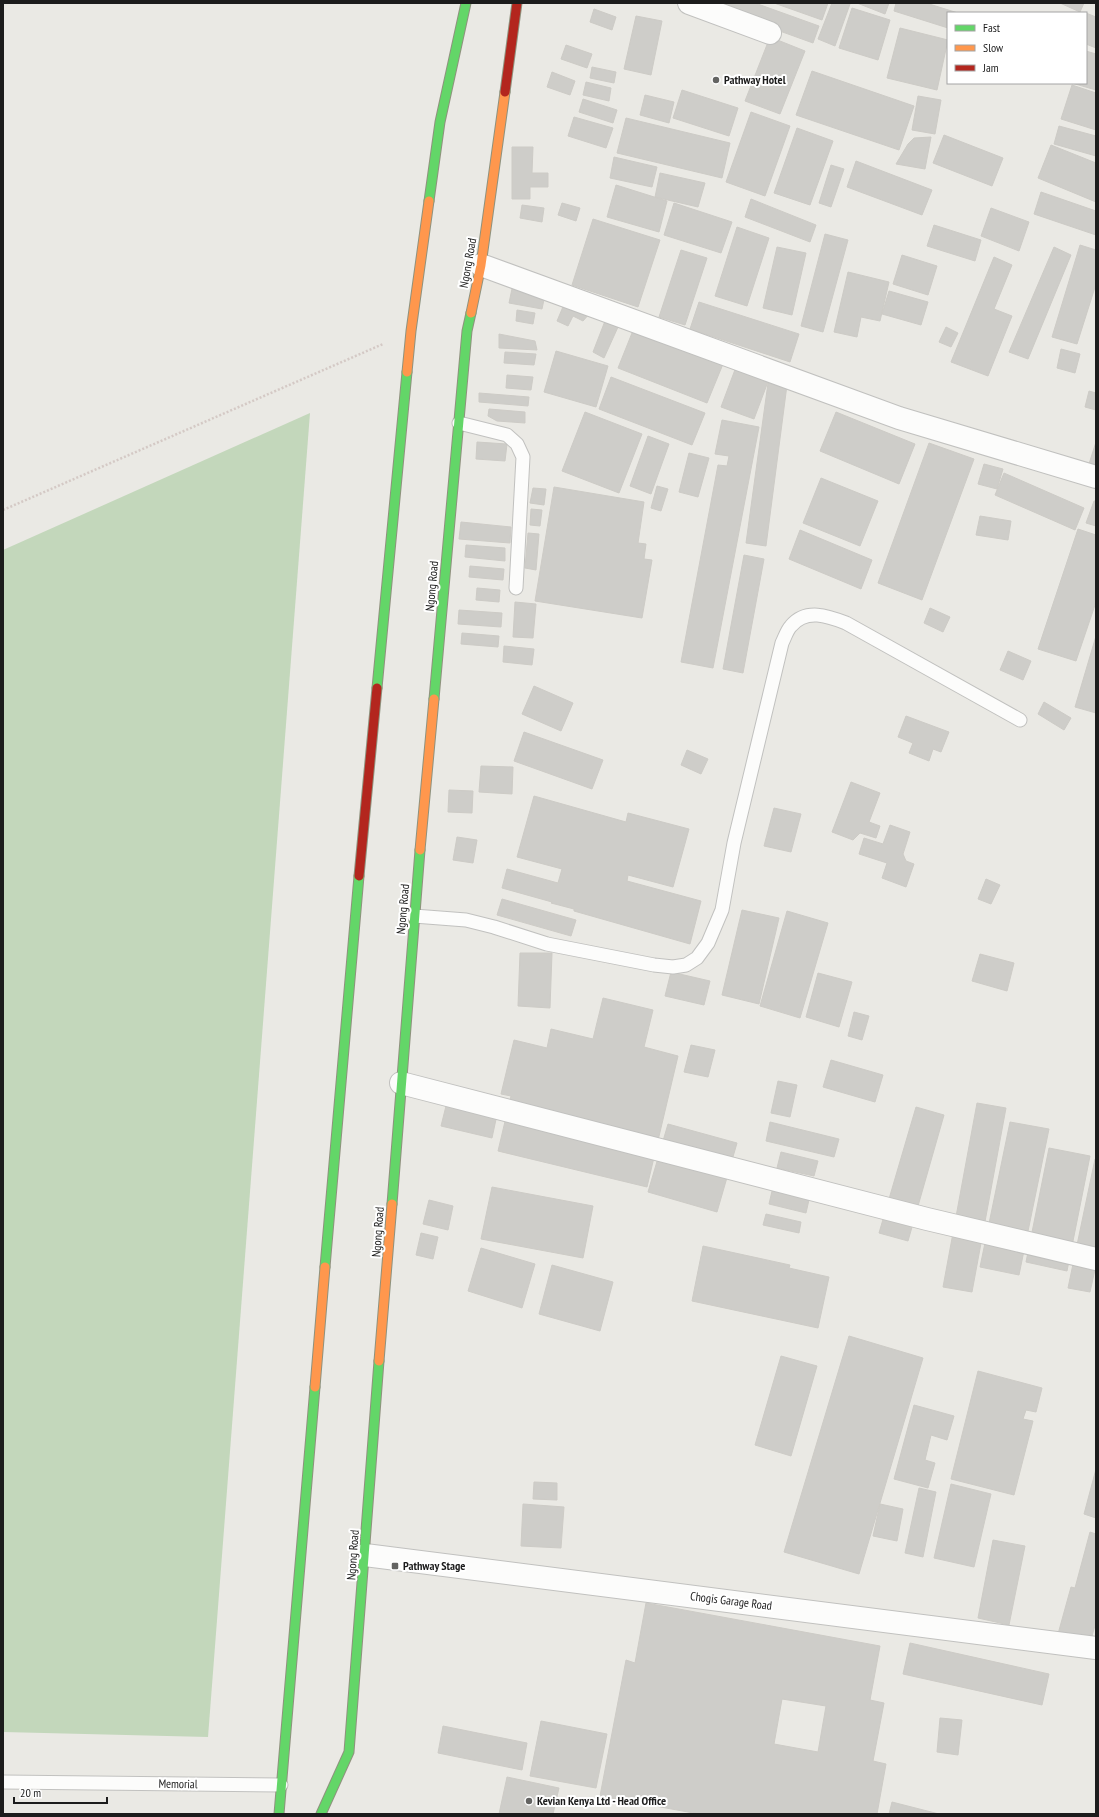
<svg xmlns="http://www.w3.org/2000/svg" width="1099" height="1817" font-family="'PT Sans Narrow',sans-serif">
<style>
.forest{fill:#c3d7bb}
.building{fill:#cecdc9;stroke:#cdcbc6;fill-rule:evenodd}
.lines{fill:none;stroke-linecap:round;stroke-linejoin:round}
.lane-casing{stroke:#c1c1bf;stroke-width:15}
.street-casing{stroke:#c1c1bf;stroke-width:24}
.fast-casing{stroke:#8f927e;stroke-width:11}
.slow-casing{stroke:#8f927e;stroke-width:11}
.jam-casing{stroke:#8f927e;stroke-width:11}
.path{stroke:#d4c9c5;stroke-width:2.5;stroke-dasharray:2 2;stroke-linecap:butt}
.lane{stroke:#fcfcfb;stroke-width:13}
.street{stroke:#fcfcfb;stroke-width:22}
.fast{stroke:#63d668;stroke-width:9}
.slow{stroke:#ff974d;stroke-width:9}
.jam{stroke:#b3261e;stroke-width:9}
.poi-dot{fill:#646462;stroke:#fff;stroke-width:1.5}
.labels{text-anchor:middle;stroke-width:4;stroke-linejoin:round;paint-order:stroke}
.poi-label{font-size:12px;font-weight:bold;fill:#1c1c1c;stroke:#fff;text-anchor:start}
.street-label{font-size:12px;fill:#1c1c1c;stroke:#fff}
</style>
<rect width="100%" height="100%" fill="#eae9e4"/>
<path class="forest" d="M310,413l-102,1324 -205,-5v-1182z"/>
<path class="building" d="M702,3h53l64,23 -6,17z
M774,3h54l-6,17z
M832,3l18,1 -15,42 -17,-7z
M857,3h32l-4,11z
M896,3h30l32,10h-10v15l-54,-17z
M1060,3h24l-4,9z
M852,8l38,12 -12,40 -39,-12z
M594,9l22,8 -4,13 -22,-8z
M1086,13l10,4v31l-10,-4z
M636,16l26,5 -11,54 -27,-6z
M900,28l48,12 -11,50 -50,-12z
M770,37l35,14 -25,63 -35,-13z
M566,45l26,9 -5,14 -26,-9z
M1086,51l10,3v36l-24,-7h14z
M592,67l24,5 -2,11 -24,-5z
M812,71l102,35 -15,44 -103,-35z
M552,72l23,9 -5,14 -23,-8z
M586,82l25,6 -2,13 -26,-6z
M1072,85l24,8v37l-35,-11z
M682,90l56,18 -9,28 -56,-18z
M645,95l29,7 -5,21 -29,-8z
M918,96l23,4 -6,34 -23,-4z
M583,99l34,11 -4,13 -34,-11z
M751,112l39,14 -25,70 -39,-14z
M574,117l39,11 -7,20 -38,-12z
M626,118l104,25 -8,35 -105,-25z
M1059,126l37,10v20l-42,-12z
M797,128l36,13 -23,64 -36,-12z
M944,135l59,23 -11,28 -59,-23z
M931,137l-6,32 -29,-5 12,-20 6,-6z
M1051,145l45,18v39l-58,-24z
M512,147h21l-1,26h16v14h-18v12h-18z
M614,157l43,10 -5,20 -42,-9z
M856,161l76,29 -10,25 -75,-28z
M831,165l13,4 -13,38 -12,-4z
M660,173l45,10 -7,24 -43,-10z
M616,185l51,16 -8,31 -52,-15z
M1041,192l55,19v24l-62,-21z
M751,199l65,26 -6,17 -65,-25z
M562,203l18,5 -4,13 -18,-6z
M674,203l58,19 -11,31 -57,-18z
M522,205l22,3 -2,14 -22,-4z
M991,208l38,14 -10,29 -38,-15z
M593,219l67,21 -22,67 -66,-22z
M934,225l47,15 -6,21 -48,-15z
M737,227l32,11 -22,68 -32,-10z
M825,234l23,6 -25,92 -22,-6z
M1080,245l16,5v34l-19,60 -25,-7z
M777,247l29,6 -14,62 -29,-7z
M1054,247l17,8 -43,104 -19,-7z
M681,250l26,8 -22,67 -26,-8z
M902,255l35,11 -9,29 -35,-11z
M994,257l18,8 -18,44 18,7 -24,60 -37,-14z
M848,272l41,10 -9,39 -19,-4 -4,20 -23,-5z
M513,284l33,6 -4,19 -33,-6z
M889,291l39,11 -7,23 -39,-11z
M565,302l25,11 -7,8 -10,-5 -5,10 -11,-5z
M699,302l100,32 -9,28 -100,-33z
M517,310l18,3 -2,11 -17,-3z
M605,321l13,6 -14,31 -11,-6z
M946,327l12,6 -7,14 -12,-5z
M634,328l89,36 -16,39 -89,-35z
M499,334l36,7 2,9 -38,-2z
M1061,349l19,5 -5,19 -18,-5z
M556,351l52,15 -12,41 -52,-15z
M505,352l31,2 -2,11 -30,-2z
M736,367l33,12 -15,40 -33,-12z
M507,375l26,2 -2,13 -25,-2z
M611,377l94,36 -13,32 -93,-36z
M768,383l19,2 -21,161 -20,-3z
M1089,391l7,2v17l-11,-3z
M479,393l50,4 -1,9 -49,-4z
M489,409l36,3v11l-28,-2 -9,-5z
M585,412l57,22 -23,59 -57,-22z
M836,412l79,32 -16,40 -79,-33z
M722,420l37,7 -46,241 -32,-6 37,-197 9,1 2,-10 -14,-2z
M648,436l21,8 -18,50 -21,-8z
M477,442l30,2 -2,17 -29,-2z
M1096,442v27l-8,-2z
M929,443l45,16 -52,141 -44,-17z
M689,453l20,5 -11,39 -19,-5z
M984,464l19,5 -6,20 -19,-5z
M1004,473l80,35 -9,22 -80,-35z
M821,478l57,23 -18,45 -57,-23z
M657,486l11,3 -7,22 -10,-3z
M554,487l90,15 -6,41 8,1 -2,15 8,1 -10,58 -107,-17z
M533,488l13,1 -2,16 -14,-2z
M1094,501h2v25l-10,-3z
M531,509l11,1 -2,16 -10,-1z
M980,516l31,5 -3,19 -32,-5z
M461,522l50,5 -1,16 -51,-4z
M1078,529l18,6v67l-20,59 -38,-12z
M800,530l72,30 -11,29 -72,-30z
M528,533l11,1 -3,36 -11,-2z
M466,545l39,3v13l-40,-4z
M744,555l20,4 -21,114 -20,-4z
M470,566l34,3 -1,11 -34,-3z
M477,588l23,2 -1,12 -23,-2z
M515,602l21,2 -3,34 -20,-1z
M930,608l20,9 -7,15 -19,-9z
M459,610l43,3 -1,14 -43,-3z
M462,633l37,3 -1,11 -37,-3z
M1096,636v77l-21,-6z
M504,646l30,3 -2,16 -29,-3z
M1008,651l23,10 -8,19 -23,-10z
M534,686l39,17 -12,28 -39,-17z
M1044,702l27,16 -7,12 -26,-16z
M906,716l43,16 -8,20 -8,-3 -4,12 -20,-8 4,-10 -15,-6z
M524,732l79,28 -11,29 -78,-28z
M687,750l21,9 -7,15 -20,-9z
M481,766l32,1 -1,27 -33,-2z
M851,782l29,11 -11,29 11,4 -4,12 -16,-5 -7,7 -21,-8z
M449,790l24,1 -1,22 -24,-1z
M534,796l92,26 2,-9 61,16 -16,58 -45,-12 -1,6 74,20 -11,43 -116,-33v-2l-23,-6 1,-1 -50,-14 5,-19 51,14 4,-14 -45,-12z
M774,808l27,6 -10,38 -27,-6z
M890,825l20,7 -7,22 3,7 8,3 -8,23 -24,-9 5,-15 -28,-9 5,-16 19,6z
M457,837l20,3 -4,23 -20,-3z
M986,879l14,6 -9,19 -13,-5z
M502,899l74,21 -5,16 -74,-21z
M742,910l37,8 -20,86 -37,-9z
M787,911l41,12 -28,95 -40,-12z
M520,953h32l-2,55 -32,-2z
M980,954l34,9 -7,28 -35,-10z
M671,972l39,9 -6,24 -39,-9z
M818,973l34,9 -13,45 -33,-10z
M603,998l50,12 -9,37 34,9 -31,131 -149,-36 13,-55 -10,-2 13,-54 33,8 4,-19 42,10z
M854,1012l15,4 -7,24 -14,-4z
M691,1045l24,5 -7,27 -24,-5z
M831,1060l52,15 -8,27 -52,-15z
M778,1081l19,4 -7,32 -19,-4z
M448,1098l50,12 -6,28 -51,-12z
M977,1103l29,5 -34,184 -29,-5z
M916,1107l28,8 -36,126 -29,-8z
M770,1122l69,17 -5,18 -68,-16z
M1010,1122l39,7 -30,146 -39,-8z
M668,1124l69,19 -20,69 -69,-20z
M1049,1148l41,8 -23,115 -41,-9z
M781,1152l37,9 -4,15 -37,-8z
M1095,1159h1v106l-6,27 -22,-4z
M776,1174l37,8 -7,31 -37,-9z
M492,1187l101,19 -10,52 -102,-19z
M429,1200l24,6 -5,24 -25,-6z
M766,1214l35,8 -2,11 -36,-8z
M421,1233l17,4 -5,22 -17,-4z
M703,1246l87,19 -1,3 40,9 -11,51 -126,-27z
M481,1248l54,16 -13,44 -54,-17z
M552,1265l61,17 -13,49 -61,-17z
M849,1336l74,22 -64,216 -75,-22z
M781,1356l36,10 -26,90 -36,-11z
M978,1371l64,17 -6,24 -10,-2 -3,9 10,2 -19,74 -63,-16z
M914,1405l40,11 -7,24 -16,-5 -6,25 10,3 -7,25 -34,-9z
M1096,1469v49l-12,-4z
M534,1482l23,1v17l-24,-1z
M951,1484l40,10 -17,73 -40,-9z
M919,1488l17,4 -13,65 -18,-4z
M523,1504l41,3 -3,41 -40,-2z
M880,1504l23,5 -6,32 -24,-5z
M1090,1532l6,2v88l-6,21 -32,-9 13,-47 4,1z
M993,1540l32,6 -16,79 -31,-7z
M646,1603l234,43 -10,54 14,3 -11,58 13,3 -9,50h-178l-99,-18 26,-136 9,3zM782,1699l44,7 -8,46 -44,-8z
M910,1643l139,31 -7,31 -139,-31z
M940,1718l22,2 -4,35 -21,-3z
M541,1721l66,13 -11,54 -66,-12z
M443,1726l84,17 -5,27 -84,-17z
M507,1777l52,11 -6,26h-54z
M892,1802l47,12h-50z"/>
<g class="lines">
<defs>
<path id="lane" d="M459,423l48,12 10,9 6,13 -7,131
M414,916l52,4 28,7 53,17 107,21 19,2 13,-2 11,-7 11,-15 14,-33 12,-67 48,-200c3,-6 5,-13 9,-17 15,-18 37,-10 55,-3l174,97
M3,1782l278,3"/>
<path id="street" d="M689,3l81,30
M481,265l418,153 197,59
M401,1083l526,136 169,40
M365,1555l731,93"/>
<path id="fast" d="M429,201l11,-79 26,-119
M377,688l30,-316
M434,699l33,-368 4,-18
M392,1204l28,-354
M325,1267l34,-391
M279,1814l36,-427
M321,1814l28,-62 30,-391"/>
<path id="slow" d="M471,313l10,-48 24,-173
M407,372l4,-41 18,-130
M420,850l14,-151
M379,1361l13,-157
M315,1387l10,-120"/>
<path id="jam" d="M505,92l12,-89
M359,876l18,-188"/>
</defs>
<use href="#lane" class="lane-casing"/>
<use href="#street" class="street-casing"/>
<use href="#fast" class="fast-casing"/>
<use href="#slow" class="slow-casing"/>
<use href="#jam" class="jam-casing"/>
<path class="path" d="M3,510l380,-166"/>
<use href="#lane" class="lane"/>
<use href="#street" class="street"/>
<use href="#fast" class="fast"/>
<use href="#slow" class="slow"/>
<use href="#jam" class="jam"/>
</g>
<g class="poi-dot">
<circle cx="716" cy="80" r="4"/>
<rect x="391" y="1562" width="8" height="8" rx="2"/>
<circle cx="529" cy="1801" r="4"/>
</g>
<g class="labels">
<g class="poi-label">
<text x="724" y="84">Pathway Hotel</text>
<text x="403" y="1570">Pathway Stage</text>
<text x="537" y="1805">Kevian Kenya Ltd - Head Office</text>
</g>
<g class="street-label">
<text transform="translate(468 263) rotate(-80)" y="4">Ngong Road</text>
<text transform="translate(432 586) rotate(-85)" y="4">Ngong Road</text>
<text transform="translate(403 909) rotate(-85)" y="4">Ngong Road</text>
<text transform="translate(378 1232) rotate(-86)" y="4">Ngong Road</text>
<text transform="translate(353 1555) rotate(-86)" y="4">Ngong Road</text>
<text transform="translate(731 1601) rotate(7)" y="4">Chogis Garage Road</text>
<text transform="translate(178 1784) rotate(1)" y="4">Memorial</text>
</g>
</g>
<rect width="1099" height="1817" fill="none" stroke="#1c1c1c" stroke-width="8"/>
<rect x="947" y="12" width="140" height="72" fill="#ffffff" stroke="#a4a4a4"/>
<rect x="955" y="25" width="20" height="6" fill="#63d668" stroke="#a4a4a4"/>
<text x="983" y="32" font-size="12" fill="#1c1c1c">Fast</text>
<rect x="955" y="45" width="20" height="6" fill="#ff974d" stroke="#a4a4a4"/>
<text x="983" y="52" font-size="12" fill="#1c1c1c">Slow</text>
<rect x="955" y="65" width="20" height="6" fill="#b3261e" stroke="#a4a4a4"/>
<text x="983" y="72" font-size="12" fill="#1c1c1c">Jam</text>
<path d="M14 1797v6h93v-6" fill="none" stroke="#1c1c1c" stroke-width="2"/>
<text x="20" y="1797" font-size="12" fill="#1c1c1c" stroke="#ffffff" stroke-width="3" paint-order="stroke">20 m</text>
</svg>
